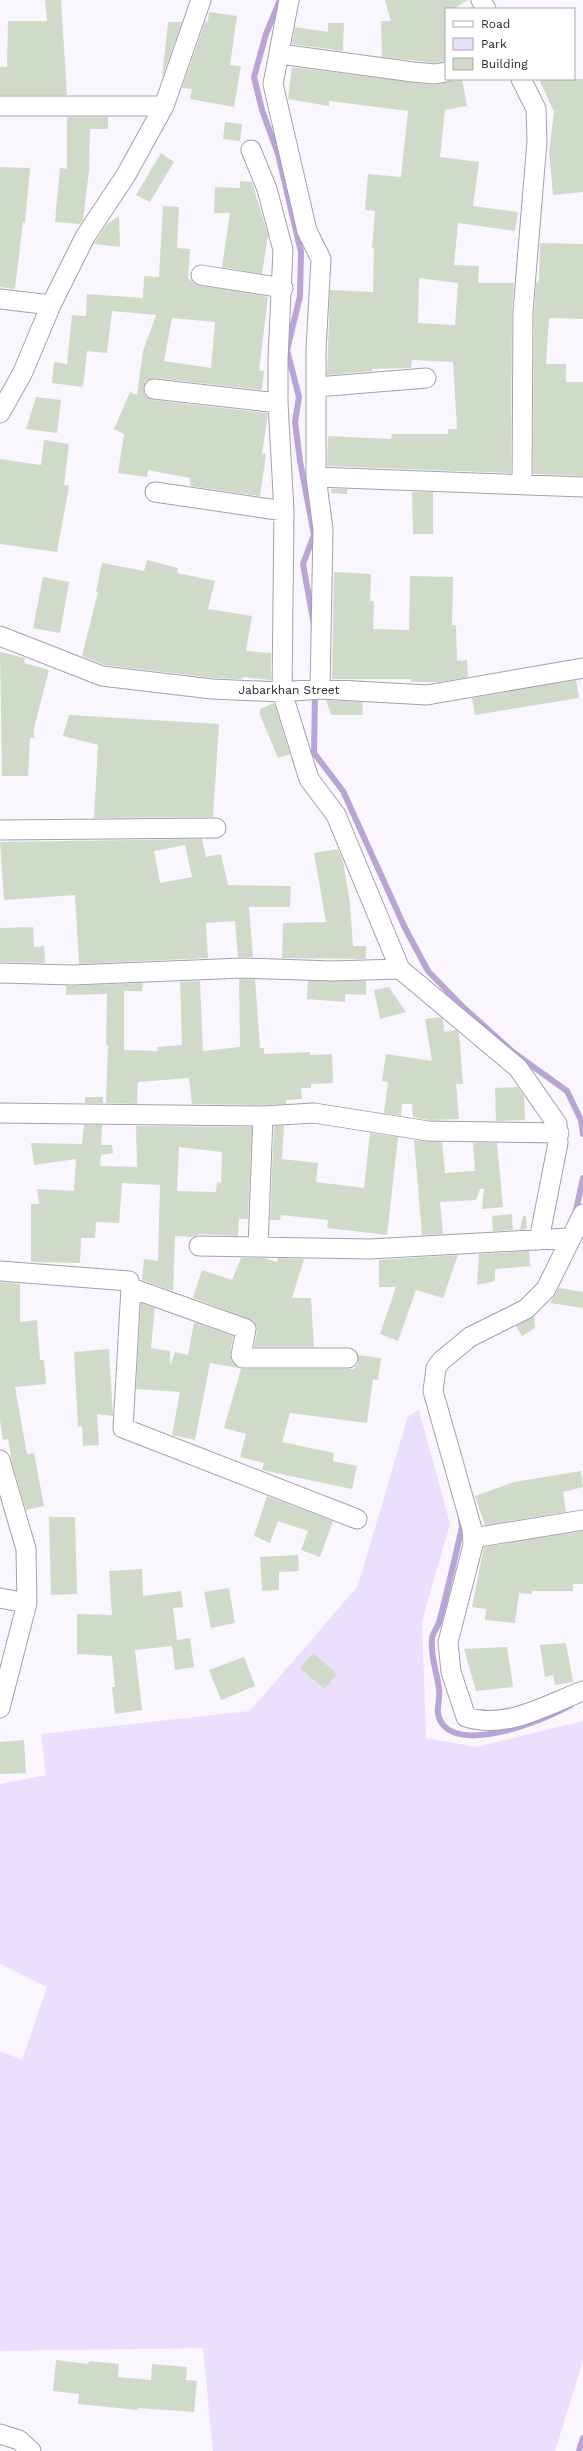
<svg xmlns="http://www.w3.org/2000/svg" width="583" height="2451" font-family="'Work Sans',sans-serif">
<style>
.green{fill:#eadffc}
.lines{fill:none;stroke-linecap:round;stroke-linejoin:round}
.stream{stroke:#b8a4d5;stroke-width:6}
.building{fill:#cfdac9;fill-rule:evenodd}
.street-casing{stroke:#a59faf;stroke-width:21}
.street{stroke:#fff;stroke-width:19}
.labels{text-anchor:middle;stroke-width:3;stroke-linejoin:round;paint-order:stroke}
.street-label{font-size:12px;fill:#2a272e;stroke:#fff}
</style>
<rect width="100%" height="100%" fill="#f9f6fd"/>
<path class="green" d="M419,1410l31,114 -28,97 4,117 50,9 107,-26v640l-28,90h-342l-10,-103 -203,3v-300l22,9 25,-73 -47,-23v-180l46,-9 -5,-41 209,-23 108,-125 50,-170z"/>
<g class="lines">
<path class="stream" d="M280,0l-14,34 -12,43 8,33 16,44 23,98 -1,44 -13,54 12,47 -4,25 5,39 14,74 -11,29 11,61
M315,692l-1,61 29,38 62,137 23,43 35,36 51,46 53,38 14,29 2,14
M575,1215l8,-37
M461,1519l1,8c-7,31 -14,61 -22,92 -1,7 -7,13 -8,19 -2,19 5,33 7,51 2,11 -5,22 2,33 20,32 104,-2 130,-17
M579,2451l4,-13"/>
</g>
<path class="building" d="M45,0h16l6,95h-67v-28h7l1,-46h39z
M385,0h83l-15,9h-7v52l-11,2 -53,-6 -1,-36h10z
M209,12l28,4 -7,49 11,1 -7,41 -44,-8 2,-10 -10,-1 23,-66 3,-1z
M168,22h14l-20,56z
M328,23h16l-1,28 -51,-7 3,-17 33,5z
M292,67l142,18 28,-6 5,27 -22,4 -5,47 39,5 -6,44 45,6 -3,19 -57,-8 -4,42 25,1 -1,17h36l-2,28 -1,162 -184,-7 1,-30 63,3 1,-5h56v-5h9l-4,-67 -41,-2 -1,8 -39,1v2l-45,4 3,-85 43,2 1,-44h-2l3,-37 -10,-1 3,-36 33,3 7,-66 -79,-10v5l-41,-7zM419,278l39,5 -3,42 -37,-2z
M539,79h44v113l-30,3 -4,-44 5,-39z
M67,117h41v12h-18l-1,42 -6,49 -3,4 -25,-2 5,-54 7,1z
M225,122l17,2 -2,17 -17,-2z
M161,153l13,9 -24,40 -14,-7z
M0,167l30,1 -5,55 -2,-1 -8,67 -15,-2z
M240,181l12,1 16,53 -6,39 -40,-7 8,-54h-16l1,-26 25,1z
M163,206l16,1 -2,41 13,1 -2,29 6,5 74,14 -9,73 5,1 -2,19 -107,-12 -10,4 -1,11 9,7 115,13 -6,41h4l-6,42 -70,-10v-8l-42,-8 -1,7 -29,-4 6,-39 -10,-5 16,-37 7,3 6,-44 13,-36 -44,-4 -5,42 -20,-2 -4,36 -31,-4 2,-21 13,2 5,-49 14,1 1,-22 56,4 1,-22 15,1zM172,318l43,4 -4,46 -47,-7z
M119,216l1,31 -26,-3 13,-20z
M540,243l43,1v75l-34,-1 -3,46h20v18h17v94l-50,-2 1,-163 2,-28 3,-3z
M36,397l25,3 -4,33 -31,-4z
M44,440l25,4 -5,41 5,1 -12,66 -57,-8v-85l41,6z
M331,489h16v5l-16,-1z
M412,492h21v42h-20z
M147,560l31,8 -1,5 38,8 -7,28 44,7 -6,35 25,2v27l-28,-3 -1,2 -29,-1 -108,-13 -23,-9 16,-64h-2l6,-29 42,8z
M334,572l37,2 -1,27h4l-1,28 36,1 1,-54 43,1 -1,48h4l1,36 10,-1 1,17 -29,5h-28v-3h-79z
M43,577l26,5 -9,51 -27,-5z
M0,652l25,6 -1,5 25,7 -15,58v10h-4l-2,38h-26z
M576,680l3,18 -104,17 -3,-17z
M326,700l36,2 1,13h-32z
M274,703l16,51 -12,4 -18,-43v-6z
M69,715l150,9 -6,93 -119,1 4,-73 -35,-9z
M202,839l4,18 15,-3 7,31 63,1 -1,21h-41l4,50h-15l-3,-36 -29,2 2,35 -129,6 -4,-69 -71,5 -4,-58zM185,845l7,32 -32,6 -6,-32z
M338,849l5,12 7,42 3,43h13v13l-84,-1 1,-35 43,-1 -12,-69z
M33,927l1,20 10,-1 1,17 -45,-1v-34z
M239,979h16l5,69h4v6l46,-2v3l22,-1 1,29 -22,1v4h-10l1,11 -16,1v4l-23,1 -71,-1 -3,-26 -51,4 -1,22 -31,-1 2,-58h-2l1,-51 -41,1v-9l77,-3 -1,8h-18v59l34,1 -1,-4 25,-2 -2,-63 20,-1 3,70 37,-4z
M308,981h58v14l-21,-1v8l-38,-3z
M389,987l17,25 -26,7 -6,-29z
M440,1017l3,2 1,13 12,-2 3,3 4,51h-7l3,35 -30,1 -16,-3 -1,-13h-10l-1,12 -17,-3 4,-31 -6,-1 4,-27 46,7 -7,-42z
M518,1087l6,9 1,24 -29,1 -1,-33z
M85,1097h18v6h-18z
M84,1125h18l-1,20h11l1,8 -12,2 -1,11 37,1 -1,-41 116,1 -4,92h-9l-1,17 -38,-2 -7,3 -18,-1 -2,55 -31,-11 2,-21 14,2 2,-76 -38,-2 -3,40 -23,-1 -1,16h-14l-1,25 -49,-1v-58h8l-2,-15 37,2 2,-32 -42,6 -3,-22 51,1zM179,1147l43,5 -1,31 -4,-1 -1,10 -39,-1z
M274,1126h10l-2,33 36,4 -2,19 48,6 6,-55 28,4 -11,98 -60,-7 1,-8 -47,-5 -1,5h-10z
M414,1140l28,2 3,31 30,-2 -2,-28h24l6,64 -21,2 2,-20h-4l-4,11 -36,2 3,32 -21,1z
M512,1214l1,16 -20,1 -1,-15z
M523,1216h3l1,13 -7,1z
M529,1251l1,15 -35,3v12l-18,4 2,-31z
M458,1255l-15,43 -27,-8 -18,51 -18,-7 16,-47h-17v-27z
M241,1258h23l13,4 1,-4 26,1 -12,39h19l3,49h-60l3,-16 -3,-10 -61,-23 9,-28 30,10z
M0,1282l20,2v38l17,-2 3,40h4l2,24 -31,3 12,67 7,-1 10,53 -18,4 -14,-47 -4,-24 -5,1 -3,-20z
M559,1288l24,4v16l-33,-5z
M141,1303l14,5 -4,40 19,3v15l5,-14 13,3 6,-33 39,14 -3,18 2,7 6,7 -28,-5 -15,77 -23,-5 8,-43 -44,-3z
M534,1316l1,12 -13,8 -6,-10z
M109,1349l4,67 -16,-2 2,31 -16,1 -1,-20 -4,1 -4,-75z
M358,1355l23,3 -3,22 -5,-1 -6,44 -77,-10 -8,29 52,11 -1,8 24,5 -5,23 -90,-19 2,-7 -24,-6 6,-23 -22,-6 17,-59h113l4,-6z
M581,1471l2,16 -20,5 3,20 -81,13 -10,-29 39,-14z
M267,1496l66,25 -13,36 -19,-7 7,-19 -30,-10 -8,22 -16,-7z
M49,1517h26l2,77 -26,1z
M583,1531v53h-10v7h-41v3l-13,-1 -4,30 -30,-3 1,-11 -14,-2 12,-60z
M298,1555l1,16 -20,1v18l-17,1 -2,-34z
M142,1569l1,27 38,-5 2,16 -10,1 4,32 13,-2 4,29 -19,3 -3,-24 -37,4 7,60 -27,4 -3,-27h3l-3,-31 -35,-2v-40l35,1 -3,-44z
M229,1588l6,35 -24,5 -7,-36z
M566,1643l7,39 -18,3 -2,-10 -8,2 -5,-32z
M507,1647l6,40 -37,4 -12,-42z
M313,1653l24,21 -13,15 -24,-21z
M244,1657l11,29 -34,14 -12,-30z
M24,1740l2,33 -26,1v-32z
M56,2360l32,4 1,-3 30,3 -1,13 33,3 1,-16 35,3 -1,13 11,1 -3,31 -56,-4v2l-60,-6 1,-10 -26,-3z"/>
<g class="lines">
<defs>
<path id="street" d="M289,0l-16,84 34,147 14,28 -5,91v127l7,52 -3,160
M481,0l5,9
M280,54l133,18 22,2 11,-2
M521,79l15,30 1,32 -14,170 -1,174
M0,106h164
M251,150l16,39 16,61 -5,109v44l6,108 -2,181 27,87 27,36 64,154 118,99 39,56 1,19 -19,97
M201,275l82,13
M0,299l51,6
M317,387l109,-9
M154,389l124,14
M0,413l22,-39 29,-69 34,-68 41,-62 38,-69 37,-106
M316,477l267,10
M155,492l129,19
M0,636l102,40 110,13 70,3 38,-3 107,6 156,-27
M0,830l216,-2
M0,973l73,2 170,-7 89,3 68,-2
M0,1113l263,3 51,-3 114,18 131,2
M583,1214l-37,75 -20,20 -56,28 -29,24 -5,7 -3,23 39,138 1,16 -25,97 3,30 15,45c40,13 80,-12 117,-26
M199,1246l171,3 199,-11
M258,1247l5,-131
M0,1271l129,10 2,7 -8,140 234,91
M131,1288l115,41 -5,26 2,3h105
M0,1460l26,89 1,54 -27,105
M473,1538l110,-18
M0,1598l27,5
M0,2434l19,6 12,11"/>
</defs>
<use href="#street" class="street-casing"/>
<use href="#street" class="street"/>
</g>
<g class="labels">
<g class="street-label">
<text x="289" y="694">Jabarkhan Street</text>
</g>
</g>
<rect x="445" y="8" width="130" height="72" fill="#ffffff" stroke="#aaa9ab"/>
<rect x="453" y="21" width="20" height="6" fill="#ffffff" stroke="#aaa9ab"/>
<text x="481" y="28" font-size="12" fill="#2a272e">Road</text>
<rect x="453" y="38" width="20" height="12" fill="#eadffc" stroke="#aaa9ab"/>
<text x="481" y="48" font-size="12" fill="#2a272e">Park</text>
<rect x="453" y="58" width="20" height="12" fill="#cfdac9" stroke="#aaa9ab"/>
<text x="481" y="68" font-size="12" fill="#2a272e">Building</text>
</svg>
